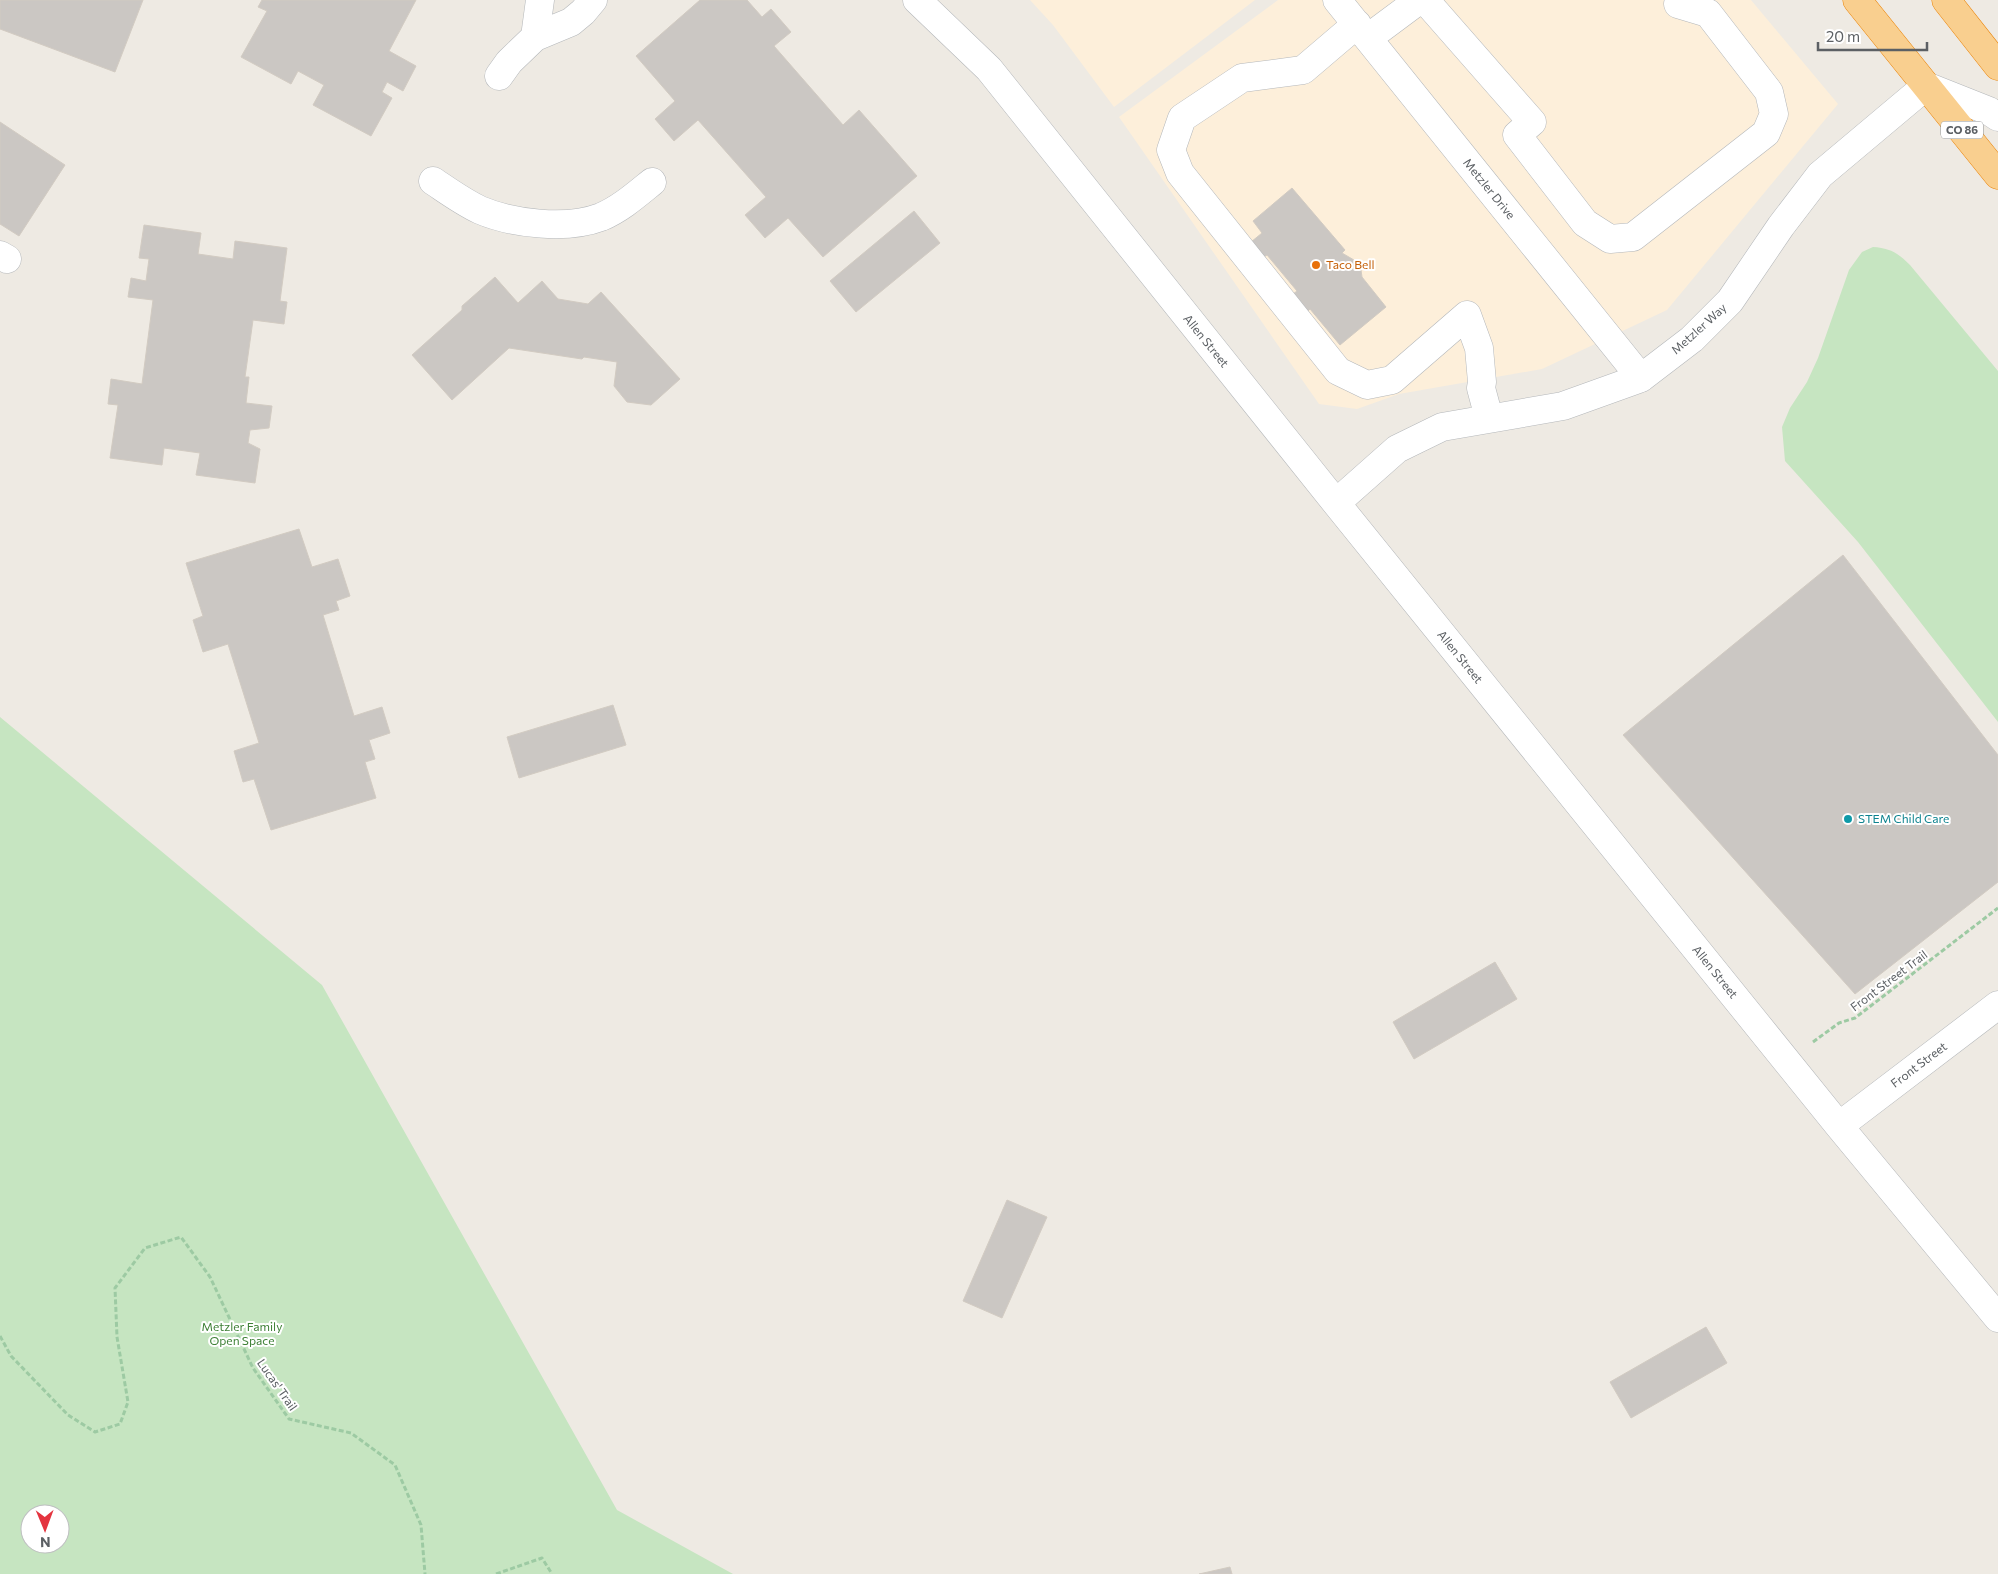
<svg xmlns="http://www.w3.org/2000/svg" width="1998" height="1574" font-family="Commissioner,sans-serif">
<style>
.commercial{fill:#fdefda}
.green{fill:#c6e5c1;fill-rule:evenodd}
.building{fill:#cbc7c3;stroke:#d2cbc2}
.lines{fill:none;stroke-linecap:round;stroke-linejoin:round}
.minor-casing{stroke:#b4b7ba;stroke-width:29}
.highway-casing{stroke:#ea8307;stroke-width:29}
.path{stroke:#9dcaa3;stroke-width:3;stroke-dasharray:5 2.5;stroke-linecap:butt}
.minor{stroke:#fff;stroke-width:28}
.highway{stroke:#f9cf8f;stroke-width:28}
.food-dot{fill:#e8710a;stroke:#fff;stroke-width:2}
.culture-dot{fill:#0f9aa8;stroke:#fff;stroke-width:2}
.labels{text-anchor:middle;stroke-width:4;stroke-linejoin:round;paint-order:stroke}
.shield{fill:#fff;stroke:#8d9092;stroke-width:1}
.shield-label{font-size:11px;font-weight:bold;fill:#5c6064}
.street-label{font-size:12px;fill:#5c6064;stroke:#fff}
.food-label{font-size:12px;fill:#c56008;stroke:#fff;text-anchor:start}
.culture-label{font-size:12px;fill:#0d838f;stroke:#fff;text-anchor:start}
.park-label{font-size:12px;fill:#3e8036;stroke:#fff}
</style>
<rect width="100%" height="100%" fill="#eeeae3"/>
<path class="commercial" d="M1030,0h225l-141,107 -61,-82z
M1278,0h473l87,104 -171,206 -125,59 -143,25 -42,15 -38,-5 -200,-287z"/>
<path class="green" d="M1873,247c17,1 25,6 37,18l88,106v351l-140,-180 -73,-81 -3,-34 8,-19 17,-26 11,-24 31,-88 13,-18z
M0,717l322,268 295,525 116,64h-733zM30,1514h30v30h-30z"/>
<path class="building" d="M0,0h143l-28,72 -115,-43z
M262,0h154l-27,51 27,15 -13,25 -16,-9 -5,10 10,6 -21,38 -58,-31 11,-20 -26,-14 -7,13 -50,-27 26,-46 -9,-4z
M700,0h47l15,17 9,-8 20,23 -17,14 69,79 16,-15 58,66 -94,81 -35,-39 -23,20 -20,-23 21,-18 -68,-77 -24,21 -19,-22 20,-18 -39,-45z
M0,122l65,43 -46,71 -19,-12z
M1292,188l53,62 -3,3 12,7 7,10 1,7 24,30 -46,38 -30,-36 -2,2 -15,-17 4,-3 -30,-36 -3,2 -13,-15 11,-9 -9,-12z
M914,211l26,32 -84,69 -26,-31z
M144,225l57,8 -3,21 35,5 2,-18 52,7 -7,53 7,1 -3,22 -31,-4 -8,57h4l-3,26 26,3 -3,22 -19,2 -2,13 12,6 -5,34 -59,-8 4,-22 -36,-5 -2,17 -52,-7 8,-53 -10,-1 3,-25 31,5 11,-84 -25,-3 3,-19 15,3 3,-22 -10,-1z
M495,277l23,26 24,-22 16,18 30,5 13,-12 79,87 -29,26 -24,-3 -13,-16 3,-24 -33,-5 -2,2 -73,-11 -57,52 -40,-45 50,-45v-4z
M299,529l13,38 26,-8 12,37 -14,5 3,9 -16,5 31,101 28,-9 8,26 -21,7 6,19 -10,3 11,36 -105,32 -17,-51 -11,3 -9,-31 25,-8 -31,-99 -25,8 -10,-32 10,-4 -17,-53z
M1843,555l155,200v127l-143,112 -232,-259z
M613,705l13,40 -107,33 -12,-41z
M1495,962l22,37 -103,60 -21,-37z
M1007,1200l40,17 -45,101 -39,-17z
M1706,1327l21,36 -96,55 -21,-36z
M1230,1567l2,7h-33z"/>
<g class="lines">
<defs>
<path id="minor" d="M917,0l72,69 347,434 503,623 159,192
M1337,0l304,378
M1425,0l107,122 -15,13 68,88 25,16 23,-2 133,-104 8,-19 -5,-22 -61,-79 -30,-9
M1357,24l-54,46 -61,8 -60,40 -11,32 9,23 158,198 29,14 25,-5 75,-65 12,33 3,34 -1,6 8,30
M535,37l5,-37
M1368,38l51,-38
M499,76l10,-14 26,-25 36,-15 12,-10 10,-12
M433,181c15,10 30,21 47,29 33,14 87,20 121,7 19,-8 35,-22 51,-35
M0,255l7,4
M1336,503l61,-54 45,-22 121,-21 78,-28 51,-39 38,-38 51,-75 39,-51 106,-89 63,25 9,6
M1839,1126l159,-121"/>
<path id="highway" d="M1857,0l141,175
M1946,0l52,66"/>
</defs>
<use href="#minor" class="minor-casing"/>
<use href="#highway" class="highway-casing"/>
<path class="path" d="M1813,1042l26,-19 16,-5 143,-110
M0,1336l11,20 57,59 27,17 25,-8 8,-22 -11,-65 -2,-49 30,-40 36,-11 29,40 43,91 36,51 62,14 44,32 26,60 4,49
M496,1574l46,-16 10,16"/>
<use href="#minor" class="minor"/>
<use href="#highway" class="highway"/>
</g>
<circle class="food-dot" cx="1316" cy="265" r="5"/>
<circle class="culture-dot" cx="1848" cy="819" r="5"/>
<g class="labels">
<rect class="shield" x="1941" y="121.5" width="42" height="17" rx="4"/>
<g class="shield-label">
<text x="1962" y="134">CO 86</text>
</g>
<g class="street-label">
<text transform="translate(1489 189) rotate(51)" y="4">Metzler Drive</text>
<text transform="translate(1699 329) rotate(-42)" y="4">Metzler Way</text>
<text transform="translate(1206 341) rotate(51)" y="4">Allen Street</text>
<text transform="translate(1460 657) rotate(51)" y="4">Allen Street</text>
<text transform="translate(1715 972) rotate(51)" y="4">Allen Street</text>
<text transform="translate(1889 981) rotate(-37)" y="4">Front Street Trail</text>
<text transform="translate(1919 1065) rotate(-37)" y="4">Front Street</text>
<text transform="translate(277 1385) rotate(55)" y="4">Lucas' Trail</text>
</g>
<g class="food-label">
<text x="1326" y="269">Taco Bell</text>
</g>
<g class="culture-label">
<text x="1858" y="823">STEM Child Care</text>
</g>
<g class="park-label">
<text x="242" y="1331">Metzler Family<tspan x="242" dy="14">Open Space</tspan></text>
</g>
</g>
<g transform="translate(45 1529) rotate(179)"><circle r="24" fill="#ffffff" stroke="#bebfc1"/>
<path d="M0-4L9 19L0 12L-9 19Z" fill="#e4343f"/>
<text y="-8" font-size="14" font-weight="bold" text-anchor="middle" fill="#5c6064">N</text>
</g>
<path d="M1818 42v8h109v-8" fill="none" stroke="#5c6064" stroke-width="2.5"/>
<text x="1826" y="42" font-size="15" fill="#5c6064" stroke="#ffffff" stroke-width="4" paint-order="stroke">20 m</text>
</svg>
